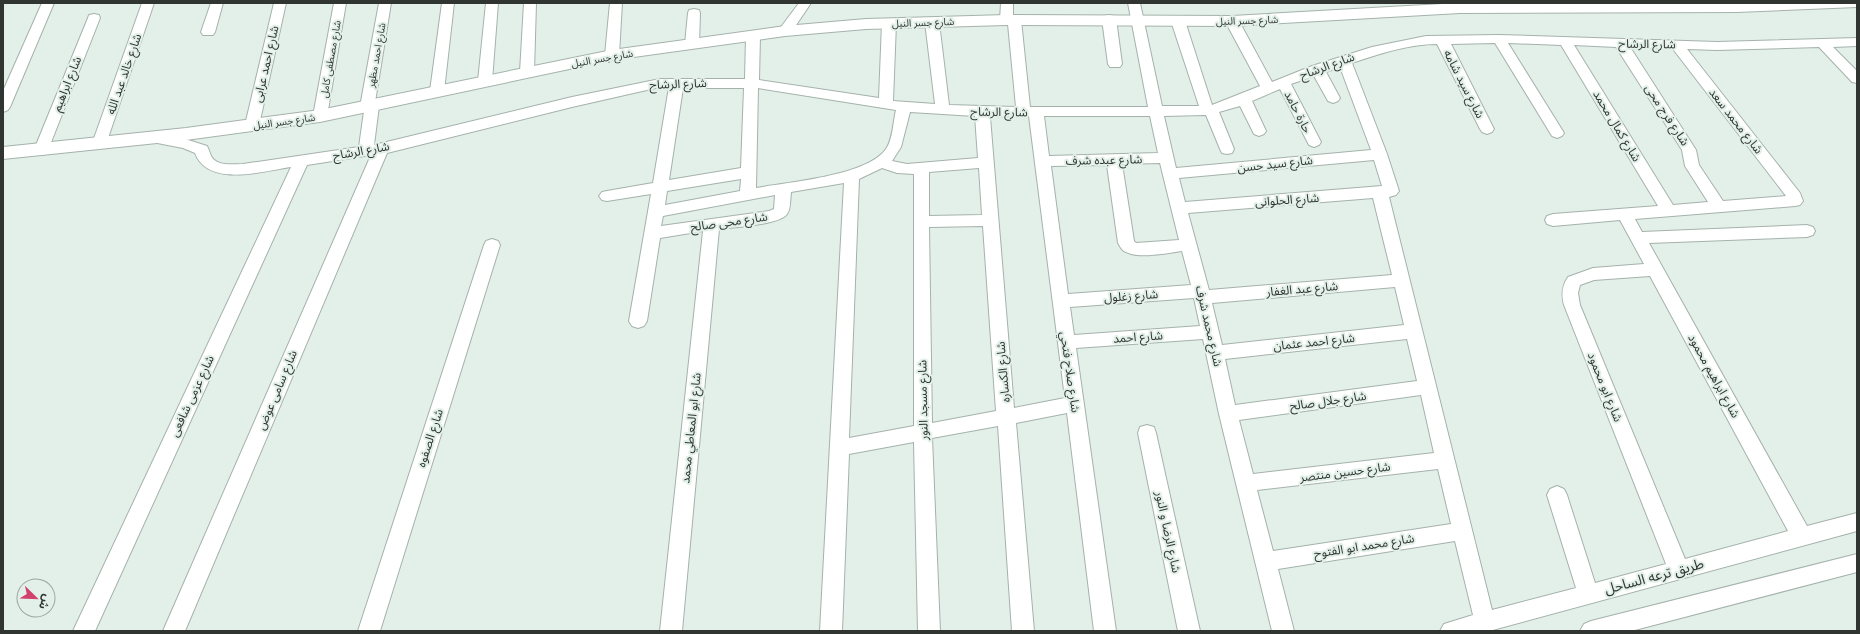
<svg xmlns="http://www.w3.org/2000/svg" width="1860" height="634" font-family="'Open Sans','Noto Sans Arabic',sans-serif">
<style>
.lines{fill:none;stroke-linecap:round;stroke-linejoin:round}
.minor-casing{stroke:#a5b2ab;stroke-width:2}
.tertiary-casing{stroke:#a5b2ab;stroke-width:2}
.minor{fill:#fff;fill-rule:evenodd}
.tertiary{fill:#fff;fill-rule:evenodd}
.labels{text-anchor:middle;stroke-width:4;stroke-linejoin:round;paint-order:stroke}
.far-street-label{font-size:10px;fill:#303532;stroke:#e2f0e9}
.street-label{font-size:12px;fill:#303532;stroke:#e2f0e9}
.near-street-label{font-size:14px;fill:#303532;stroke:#e2f0e9}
</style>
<rect width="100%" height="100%" fill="#e2f0e9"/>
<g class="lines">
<defs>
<path id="minor" d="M42,3h12l-44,104 -2,3 -5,2v-21z
M142,3h12l-48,141 -2,3 -5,2 -5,-2 -2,-3z
M211,3h12l-8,29 -2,3h-10l-2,-3z
M274,3h12l-27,122 -2,3 -5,2 -5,-2 -2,-3z
M334,3h12l-19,113 -2,3 -5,2 -5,-2 -2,-3z
M379,3h12l-16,99 4,4 -5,39 198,-48 88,-18h85l1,-43 2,-3h10l2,3 -1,44 120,18 3,-75 2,-3h10l2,3 -3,78 42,3 -10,-82 2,-3h10l2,3 10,83 67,2 -8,-83 -6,-1 -2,-3 1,-17h12v13l6,1 2,3 9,87h118l-20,-104h12l22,103h37l-28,-85 2,-3h10l2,3 27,84 48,-19 -35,-65 2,-3h10l2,3 33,61 40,-16 60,-19 54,-11 73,-1 218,7 140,-4v8l-24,1 24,24v12l-5,-1 -33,-35 -102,3 -30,-1 113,144 3,8 -3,4 -5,1 -160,13 7,13 165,-7 6,2 2,4 -2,4 -6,2 -158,6 158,283 50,-13v18l-368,100h-49l4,-7 29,-9 -18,-74 -177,28 16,62h-22l-53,-217 -16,-75 -127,9 40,283h-22l-27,-218 -51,10 18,208h-22l-14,-205 -66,12 8,193h-22l-4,-189 -65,12 -7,177h-22l24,-448 -53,9c-1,7 0,17 -4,22 -7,11 -54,13 -68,15l-37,402h-22l43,-400 -43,7 -13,83 -3,5 -6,2 -6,-2 -3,-5 22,-127 -44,7 -5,-1 -3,-4 3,-4 5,-1 46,-8 16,-96h-9l-88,20 -185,46 -202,478h-22l208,-476 -64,10 -212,466h-22l218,-464c-27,4 -83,21 -96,-14l-12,-5 -36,-7 -2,-3 2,-3 5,-2 33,6 22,7c2,4 3,7 4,10 6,11 22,8 32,8l116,-17 5,-36 -4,-4zM1495,43l57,93 5,2 5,-2 2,-3 -56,-90 53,2 97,161 -105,8 -6,2 -2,4 2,4 6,2 67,-6 24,44 -51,4 -25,9c-6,9 -7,17 -4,28l102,259 -71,19 -28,-88 -3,-6 -7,-3 -7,3 -3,6 29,93 -84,22 -103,-413 7,-2 3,-4 -12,-37 -35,-91c27,-9 56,-19 85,-19l43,85 2,3 5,2 5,-2 2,-3 -43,-85zM1574,45l42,2 66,103 3,16 23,36 -35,3zM1630,47l43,2 113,147 -63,5 -24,-36 -3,-15zM1340,67l31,83 -195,18 -12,-52 42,-1 14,34 2,4 5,1 5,-1 2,-4 -15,-37 21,-6 14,28 5,2 5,-2 2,-3 -14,-30 28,-12 29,56 5,2 5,-2 2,-3 -30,-58 23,-8 14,25 5,2 5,-2 2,-3 -14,-26zM683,88h61l-3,80 -72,12zM758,88l138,22c-3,12 -3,29 -10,39 -19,27 -98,33 -130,39zM910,112l65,4 3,42 -71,6 -15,-3 9,-14zM1020,116h9l36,282 -51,10 -24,-291zM1044,116h106l8,37 -109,3zM1374,160l8,26 -197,16 -6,-24zM1160,163l19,77 -43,3 -2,-2 -12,-77zM1107,165l11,78c2,3 4,8 8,9 12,7 42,1 56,-1l9,34 -123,9 -17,-128zM882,168l15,5 17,1v252l-65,12 10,-259zM979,168l3,47 -53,1v-44zM741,179l-1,12 -75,14 2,-14zM775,195l-1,14 -5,2 -108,15 2,-10zM1373,198l19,77 -183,15 -21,-77zM983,226l13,185 -64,12 -3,-196zM1650,276l138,255 -103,28 -105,-254 -2,-12 2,-8 14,-5zM1395,287l9,38 -182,20 -10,-42zM1194,298l6,28 -126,9 -4,-28zM1407,339l10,42 -182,24 -10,-46zM1421,395l13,58 -181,21 -14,-54zM1438,469l13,55 -178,27 -16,-61z
M442,3h12l-10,88 -2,3 -5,1 -5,-1 -2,-3z
M486,3h12l-6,78 -2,3h-10l-2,-3z
M524,3h12l-2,69 -2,3h-10l-2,-3z
M610,3h12l-3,52 -2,3h-10l-2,-3z
M799,3h12l-21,31h-10l-2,-3z
M694,9l5,1 1,3 -1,31 -2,3h-10l-2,-3 3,-31 1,-3z
M94,14l5,1 1,3 -52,132 -2,4 -5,1 -5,-1 -2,-4 54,-132 1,-3z
M1109,15l5,1 2,3 6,45 -2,3h-10l-2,-3 -6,-45 2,-3z
M492,239l6,2 2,4 -120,386h-22l126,-386 2,-4z
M1147,425l7,2 2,6 44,198h-22l-40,-198 2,-6z
M1857,554v18l-226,59h-51l4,-7 7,-3z"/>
<path id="tertiary" d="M1460,3h397v4l-120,5 -277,1 -228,13 -225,-1 -141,4 -81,7 -173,24 -292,62 -134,18 -183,19v-12l183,-19 134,-18 292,-60 173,-24 81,-7 141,-4 225,1z"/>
</defs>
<use href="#minor" class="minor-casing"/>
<use href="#tertiary" class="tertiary-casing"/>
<use href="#minor" class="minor"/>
<use href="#tertiary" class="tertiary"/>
</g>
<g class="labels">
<g class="far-street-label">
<text transform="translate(1247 20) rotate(-2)" y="4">شارع جسر النيل</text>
<text transform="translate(923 22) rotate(-2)" y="4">شارع جسر النيل</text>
<text transform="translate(376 55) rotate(-80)" y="4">شارع احمد مظهر</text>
<text transform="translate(602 58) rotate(-10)" y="4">شارع جسر النيل</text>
<text transform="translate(330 59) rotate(-80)" y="4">شارع مصطفى كامل</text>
<text transform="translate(284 121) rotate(-8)" y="4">شارع جسر النيل</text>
</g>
<g class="street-label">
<text transform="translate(1647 44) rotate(1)" y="4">شارع الرشاح</text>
<text transform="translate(266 64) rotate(-77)" y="4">شارع احمد عرابى</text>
<text transform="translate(1327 66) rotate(-20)" y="4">شارع الرشاح</text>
<text transform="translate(124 74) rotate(-71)" y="4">شارع خالد عبد الله</text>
<text transform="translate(67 84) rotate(-68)" y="4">شارع ابراهيم</text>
<text transform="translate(678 84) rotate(-2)" y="4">شارع الرشاح</text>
<text transform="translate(1464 84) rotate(63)" y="4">شارع سيد شامه</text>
<text transform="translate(999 112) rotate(1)" y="4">شارع الرشاح</text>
<text transform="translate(1298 112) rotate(63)" y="4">حارة حامد</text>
<text transform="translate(1667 115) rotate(57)" y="4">شارع فرج محى</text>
<text transform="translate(1736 121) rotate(52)" y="4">شارع محمد سعد</text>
<text transform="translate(1617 126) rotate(59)" y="4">شارع كمال محمد</text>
<text transform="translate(361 151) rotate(-10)" y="4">شارع الرشاح</text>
<text transform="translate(1104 160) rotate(-1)" y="4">شارع عبده شرف</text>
<text transform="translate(1275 164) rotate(-6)" y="4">شارع سيد حسن</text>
<text transform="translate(1287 200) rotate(-4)" y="4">شارع الحلوانى</text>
<text transform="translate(729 222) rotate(-8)" y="4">شارع محى صالح</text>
<text transform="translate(1302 289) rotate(-5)" y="4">شارع عبد الغفار</text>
<text transform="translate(1131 296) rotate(-4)" y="4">شارع زغلول</text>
<text transform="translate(1209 326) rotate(77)" y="4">شارع محمد شرف</text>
<text transform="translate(1138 337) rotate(-4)" y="4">شارع احمد</text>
<text transform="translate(1314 342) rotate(-6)" y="4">شارع احمد عثمان</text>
<text transform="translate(1003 372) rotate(-95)" y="4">شارع الكساره</text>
<text transform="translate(1070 372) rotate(82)" y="4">شارع صلاح فتحي</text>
<text transform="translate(1714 376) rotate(61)" y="4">شارع ابراهيم محمود</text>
<text transform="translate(1605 387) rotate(68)" y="4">شارع ابو محمود</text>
<text transform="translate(277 390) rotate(-67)" y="4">شارع سامى عوض</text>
<text transform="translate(192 396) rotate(-65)" y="4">شارع عزمى شافعى</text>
<text transform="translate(923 400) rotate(-91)" y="4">شارع مسجد النور</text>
<text transform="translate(1328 401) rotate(-8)" y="4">شارع جلال صالح</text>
<text transform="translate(691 428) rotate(-84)" y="4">شارع ابو المعاطي محمد</text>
<text transform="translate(430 438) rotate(-72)" y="4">شارع الصفوه</text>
<text transform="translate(1345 472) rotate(-7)" y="4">شارع حسين منتصر</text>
<text transform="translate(1168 532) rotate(78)" y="4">شارع الرضا و النور</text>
<text transform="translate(1364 546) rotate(-9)" y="4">شارع محمد ابو الفتوح</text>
</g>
<g class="near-street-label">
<text transform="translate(1654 576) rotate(-15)" y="5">طريق ترعه الساحل</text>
</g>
</g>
<rect width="1860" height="634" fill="none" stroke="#303532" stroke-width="8"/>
<g transform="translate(36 598) rotate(113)"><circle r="19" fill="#e2f0e9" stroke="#9ba5a0"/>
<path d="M0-3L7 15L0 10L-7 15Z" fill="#d0426c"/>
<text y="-6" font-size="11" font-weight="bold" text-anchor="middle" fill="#303532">ش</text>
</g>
</svg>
